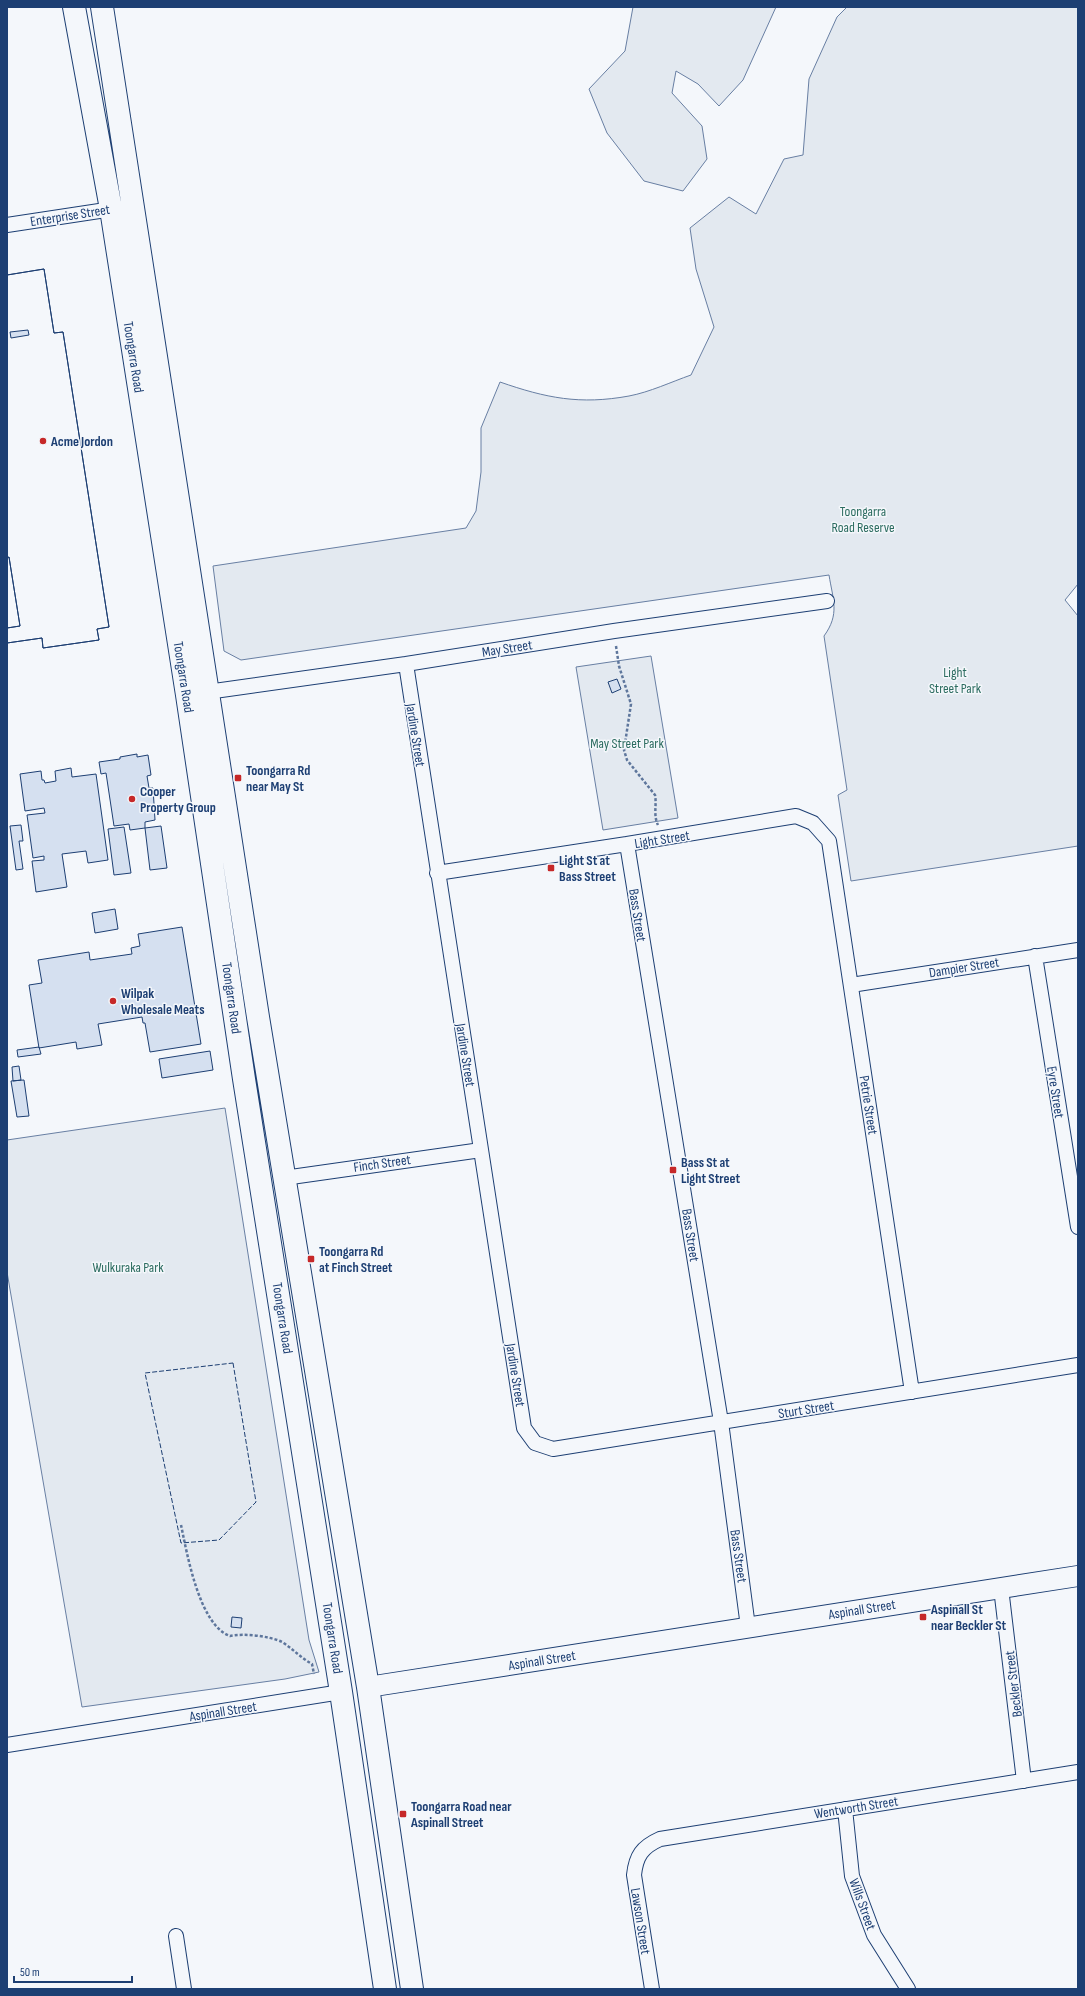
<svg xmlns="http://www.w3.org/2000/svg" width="1085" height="1996" font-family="'Sofia Sans Condensed',sans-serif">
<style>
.green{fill:#e3e9f0;stroke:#687fa3}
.building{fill:#d5e0f0;stroke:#1d3f73;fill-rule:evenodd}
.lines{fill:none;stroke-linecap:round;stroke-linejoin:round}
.minor-casing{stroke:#1d3f73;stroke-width:16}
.secondary-casing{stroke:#1d3f73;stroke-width:22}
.primary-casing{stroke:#1d3f73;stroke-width:24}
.path{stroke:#5e769c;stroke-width:2.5;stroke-dasharray:3 2;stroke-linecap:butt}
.minor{stroke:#f4f7fb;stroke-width:14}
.secondary{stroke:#f4f7fb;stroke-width:20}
.primary{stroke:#f4f7fb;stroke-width:22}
.fence{stroke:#1d3f73;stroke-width:1;stroke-dasharray:5 2;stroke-linecap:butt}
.poi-dot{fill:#c62828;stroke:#f4f7fb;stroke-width:1.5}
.labels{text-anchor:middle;stroke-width:3;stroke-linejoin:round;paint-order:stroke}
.street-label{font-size:14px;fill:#1d3f73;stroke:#f4f7fb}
.poi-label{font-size:14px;font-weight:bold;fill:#1d3f73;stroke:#f4f7fb;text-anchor:start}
.park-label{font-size:14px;fill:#2c6c60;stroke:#f4f7fb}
</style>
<rect width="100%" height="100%" fill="#f4f7fb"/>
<path class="green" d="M633,7h143l-33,73 -24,26 -21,-22 -22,-13 -4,22 30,33 5,33 -24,32 -39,-10 -37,-48 -18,-44 36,-38z
M847,7h231v577l-13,16 13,16v230l-227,35 -13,-86 9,-5 -23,-154c16,-22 9,-36 5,-61l-588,85 -17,-9 -11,-85 253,-38 10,-17 5,-39v-44l19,-46c46,16 80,23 129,14 21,-4 42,-14 62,-21l23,-48 -18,-58 -6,-41 39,-31 27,17 28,-55 19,-4 6,-76 28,-62z
M651,656l27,162 -75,12 -27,-163z
M225,1108l84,532 10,32 -34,7 -203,28 -75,-435v-132z"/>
<path class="building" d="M44,269l10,64 9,-1 46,295 -12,2 2,11 -56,8 -1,-10 -35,5v-15l13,-2 -11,-69 -2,1v-283z
M44,269l10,64 9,-1 46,295 -12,2 2,11 -56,8 -1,-10 -35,5v-15l13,-2 -11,-69 -2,1v-283zM28,330l1,5 -18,3 -1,-6z
M617,679l4,10 -9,4 -4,-11z
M137,754v3l11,-2 3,20 -4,1 2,12h4l2,32 -10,2v6l-15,2 -1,-6 -15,2 -8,-53 -5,1 -2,-12 21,-3v-2z
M71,768l1,9 24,-3 12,86 -20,3 -2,-12 -24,3 5,33 -31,5 -4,-31 12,-1v-4l-11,2 -6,-43 18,-2 -1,-5 -19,3 -5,-37 21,-3 1,9h2l1,3 11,-2 -1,-10z
M21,825l2,16h-4l4,28 -7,1 -6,-44z
M161,826l6,42 -17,2 -5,-42z
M124,827l7,46 -17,2 -6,-46z
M115,909l3,20 -23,4 -3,-20z
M182,927l19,117 -51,8 -5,-29h-2l-1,-6 -44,7 4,21 -25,4 -1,-7 -37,6 -10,-63 13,-2 -4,-23 51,-8 1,8 42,-6 -1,-6 9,-2 -2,-12z
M39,1047l2,7 -23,3 -1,-7z
M210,1051l3,19 -51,8 -3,-19z
M19,1066l2,14 -8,1 -1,-14z
M24,1080l5,36 -12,1 -6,-36z
M232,1617l10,1 -1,10 -10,-1z"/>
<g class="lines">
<defs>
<path id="minor" d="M7,225l112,-17
M406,664l118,764 11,15 18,6 525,-84
M200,693l206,-29 208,-33 213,-30
M627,844l94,578 27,205
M437,873l190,-29 169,-28 17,7 16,18 83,551
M1035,956l43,271
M851,985l227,-35
M284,1178l197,-28
M1001,1588l23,193
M7,1745l334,-53
M845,1809l7,67 22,59 34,54
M176,1936l8,53
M652,1989l-18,-114c2,-19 8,-28 26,-36l418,-67"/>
<path id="secondary" d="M368,1687l710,-111"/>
<path id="primary" d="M74,7l37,202 76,486 57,384 97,613 44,297
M102,7l156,1010 110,670 44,302"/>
</defs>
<use href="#minor" class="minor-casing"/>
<use href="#secondary" class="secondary-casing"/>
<use href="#primary" class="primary-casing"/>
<path class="path" d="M616,646l3,20 12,38 -7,46 3,10 28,35c2,10 -2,20 3,30
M181,1525c6,28 18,100 49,111 13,-3 40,0 52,6 11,7 19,16 30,22l2,10"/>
<use href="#minor" class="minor"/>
<use href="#secondary" class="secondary"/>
<use href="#primary" class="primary"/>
<path class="fence" d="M233,1363l23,139 -37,38 -38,3 -36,-170z"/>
</g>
<g class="poi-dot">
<circle cx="43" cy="441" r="4"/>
<rect x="234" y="774" width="8" height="8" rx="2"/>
<circle cx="132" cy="799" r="4"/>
<rect x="547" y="864" width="8" height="8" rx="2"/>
<circle cx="113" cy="1001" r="4"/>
<rect x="669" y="1166" width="8" height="8" rx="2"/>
<rect x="307" y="1255" width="8" height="8" rx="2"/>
<rect x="919" y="1613" width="8" height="8" rx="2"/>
<rect x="399" y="1810" width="8" height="8" rx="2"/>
</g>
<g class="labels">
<g class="street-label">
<text transform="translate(70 215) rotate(-9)" y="5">Enterprise Street</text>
<text transform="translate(134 357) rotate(81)" y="5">Toongarra Road</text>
<text transform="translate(507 648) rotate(-9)" y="5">May Street</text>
<text transform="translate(184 677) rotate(81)" y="5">Toongarra Road</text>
<text transform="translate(416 735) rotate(81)" y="5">Jardine Street</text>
<text transform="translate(662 839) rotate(-9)" y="5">Light Street</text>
<text transform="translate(638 915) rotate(81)" y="5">Bass Street</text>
<text transform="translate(964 967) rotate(-9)" y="5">Dampier Street</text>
<text transform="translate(232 998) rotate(82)" y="5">Toongarra Road</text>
<text transform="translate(466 1055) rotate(81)" y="5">Jardine Street</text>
<text transform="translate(1056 1092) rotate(81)" y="5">Eyre Street</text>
<text transform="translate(869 1105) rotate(81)" y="5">Petrie Street</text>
<text transform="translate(382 1163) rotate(-8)" y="5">Finch Street</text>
<text transform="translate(691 1235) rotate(81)" y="5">Bass Street</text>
<text transform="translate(283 1318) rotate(81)" y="5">Toongarra Road</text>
<text transform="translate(516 1375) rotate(81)" y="5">Jardine Street</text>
<text transform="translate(806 1409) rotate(-9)" y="5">Sturt Street</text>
<text transform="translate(739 1556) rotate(82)" y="5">Bass Street</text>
<text transform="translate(862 1609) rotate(-9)" y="5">Aspinall Street</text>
<text transform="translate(333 1638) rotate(81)" y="5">Toongarra Road</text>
<text transform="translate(542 1660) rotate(-9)" y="5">Aspinall Street</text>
<text transform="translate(1013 1684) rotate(-97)" y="5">Beckler Street</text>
<text transform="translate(223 1711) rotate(-9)" y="5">Aspinall Street</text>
<text transform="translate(856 1807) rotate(-9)" y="5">Wentworth Street</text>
<text transform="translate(863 1904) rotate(70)" y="5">Wills Street</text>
<text transform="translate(641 1921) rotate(81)" y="5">Lawson Street</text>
</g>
<g class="poi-label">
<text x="51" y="446">Acme Jordon</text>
<text x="246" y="775">Toongarra Rd<tspan x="246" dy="16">near May St</tspan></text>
<text x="140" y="796">Cooper<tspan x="140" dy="16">Property Group</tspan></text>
<text x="559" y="865">Light St at<tspan x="559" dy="16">Bass Street</tspan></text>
<text x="121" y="998">Wilpak<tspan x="121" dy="16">Wholesale Meats</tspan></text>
<text x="681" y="1167">Bass St at<tspan x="681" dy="16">Light Street</tspan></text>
<text x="319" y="1256">Toongarra Rd<tspan x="319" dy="16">at Finch Street</tspan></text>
<text x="931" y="1614">Aspinall St<tspan x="931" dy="16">near Beckler St</tspan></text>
<text x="411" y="1811">Toongarra Road near<tspan x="411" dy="16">Aspinall Street</tspan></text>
</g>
<g class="park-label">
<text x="863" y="516">Toongarra<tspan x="863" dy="16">Road Reserve</tspan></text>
<text x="955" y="677">Light<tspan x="955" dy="16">Street Park</tspan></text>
<text x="627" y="748">May Street Park</text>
<text x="128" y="1272">Wulkuraka Park</text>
</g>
</g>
<rect width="1085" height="1996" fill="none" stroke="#1d3f73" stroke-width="16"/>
<path d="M14 1976v6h118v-6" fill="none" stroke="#1d3f73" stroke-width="2"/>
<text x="20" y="1976" font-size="12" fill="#1d3f73" stroke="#f4f7fb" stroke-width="3" paint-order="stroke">50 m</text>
</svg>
